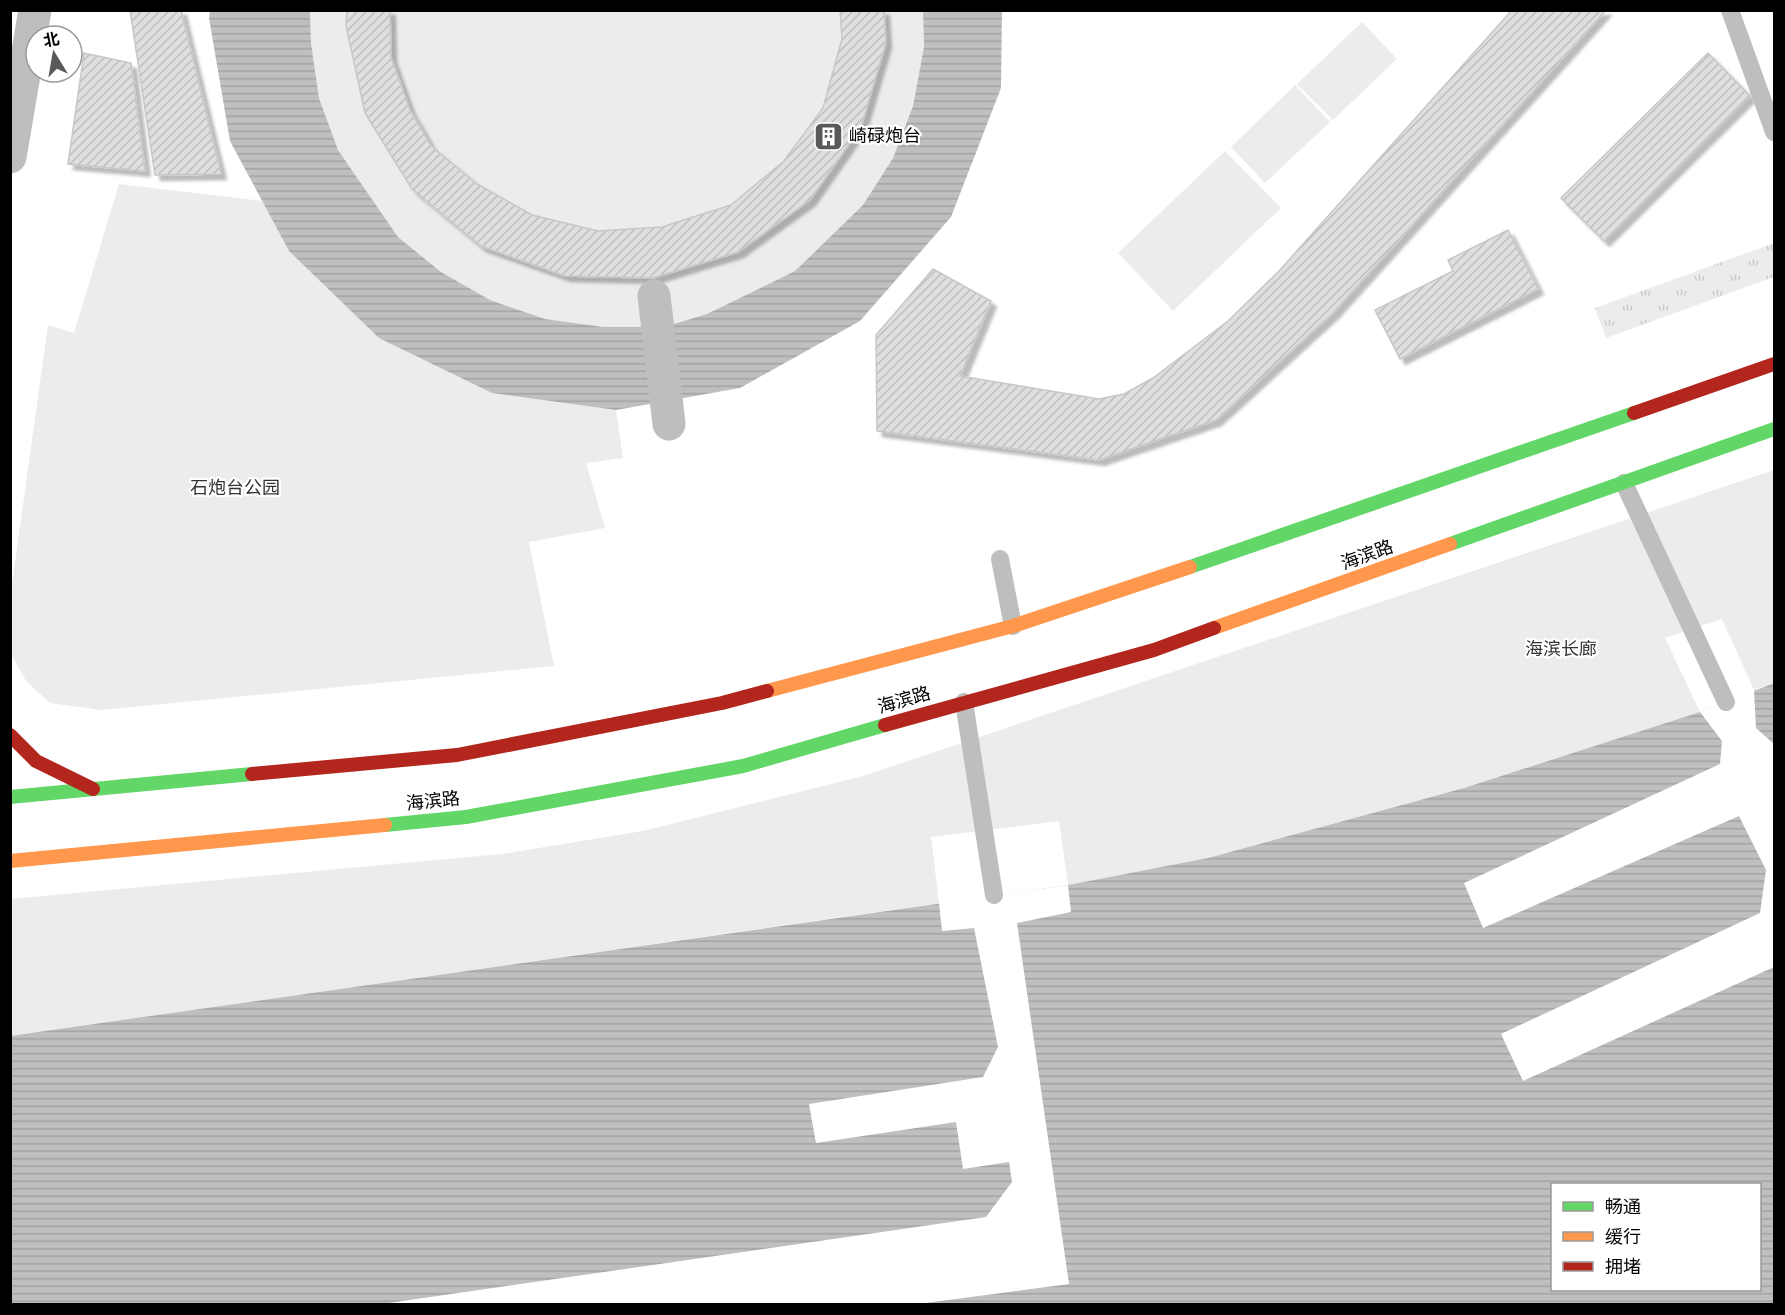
<svg xmlns="http://www.w3.org/2000/svg" width="1785" height="1315" font-family="Mulish,'Noto Sans SC',sans-serif">
<style>
.grass{fill:url(#grass-tufts)}
.park{fill:#ececec}
.water{fill:url(#water-rules);fill-rule:evenodd}
.pier{fill:#fff}
.building{fill:url(#building-hatch);stroke:#c7c7c7;stroke-width:1.5;filter:url(#shadow)}
.lines{fill:none;stroke-linecap:round;stroke-linejoin:round}
.lane{stroke:#bebebe;stroke-width:18}
.street{stroke:#bebebe;stroke-width:33}
.fast{stroke:#63d668;stroke-width:14}
.slow{stroke:#ff974d;stroke-width:14}
.jam{stroke:#b3261e;stroke-width:14}
.labels{text-anchor:middle;stroke-width:4.5;stroke-linejoin:round;paint-order:stroke}
.poi-label{font-size:18px;fill:#000;stroke:#fff;text-anchor:start}
.park-label{font-size:18px;fill:#333;stroke:#fff}
.street-label{font-size:18px;fill:#000;stroke:#fff}
</style>
<defs>
<pattern id="grass-tufts" width="24" height="20" patternUnits="userSpaceOnUse" patternTransform="scale(1.5)"><rect width="24" height="20" fill="#ececec"/><path d="M3 7l-1-3M5 7V3M7 7l1-3M15 17l-1-3M17 17v-4M19 17l1-3" fill="none" stroke="#c9c9c9"/></pattern>
<pattern id="water-rules" width="6" height="5" patternUnits="userSpaceOnUse" patternTransform="scale(1.5)"><rect width="6" height="5" fill="#bfbfbf"/><path d="M0 2.5h6" fill="none" stroke="#a2a2a2"/></pattern>
<pattern id="building-hatch" width="6" height="6" patternUnits="userSpaceOnUse" patternTransform="scale(1.5)"><rect width="6" height="6" fill="#dfdfdf"/><path d="M-1 1l2-2M0 6l6-6M5 7l2-2" fill="none" stroke="#bebebe"/></pattern>
<filter id="shadow"><feDropShadow dx="5.5" dy="5.5" stdDeviation="1.5" flood-color="#0004"/></filter>
</defs>
<rect width="100%" height="100%" fill="#fff"/>
<path class="grass" d="M1774,243v34l-168,61 -11,-30z"/>
<path class="park" d="M310,11h613l1,36 -11,59 -20,52 -30,47 -68,66 -88,43 -43,13h-61l-58,-8 -55,-19 -49,-28 -43,-35 -60,-87 -19,-52 -8,-55z
M1362,22l35,37 -64,61 -36,-36z
M1295,85l35,37 -65,61 -34,-36z
M1225,151l56,57 -108,103 -55,-58z
M119,184l143,17 27,50 203,142 124,17 7,48 -37,5 19,65 -76,14 25,124 -453,44 -51,-7 -24,-22 -15,-27v-63l37,-266 26,8z
M1774,470v213l-20,7 -32,-71 -57,19 35,74 -236,76 -256,70 -140,27 -9,-64 -128,16 8,66 -928,133 -1,-137 492,-45 141,-23 220,-55z"/>
<path class="water" d="M210,11h100l1,32 8,55 19,52 60,87 43,35 49,28 55,19 58,8h61l43,-13 88,-43 68,-66 30,-47 20,-52 11,-59 -1,-36h79l-1,77 -50,129 -91,104 -120,67 -124,22 -124,-17 -113,-55 -90,-87 -59,-110 -21,-123z
M1774,683v621h-1763l-1,-268 1058,-151 140,-27 256,-70 236,-76zM1552,1184h208v106h-208z"/>
<path class="pier" d="M1754,690l2,38 18,16v223l-251,114 -22,-47 259,-121 6,-43 -27,-54 -256,112 -19,-45 256,-119 2,-23 -22,-29z
M1068,885l3,27 -54,11 52,361 -151,20h-536l604,-87 26,-35 -3,-20 -46,7 -7,-47 -140,21 -7,-39 174,-27 15,-30 -24,-119 -32,3 -3,-28z"/>
<path class="building" d="M130,10h51l40,164 -66,1z
M347,10h43l1,47 19,53 21,36 46,38 55,31 66,16 64,-4 69,-22 53,-44 39,-53 19,-69 -2,-29h44l2,33 -25,84 -51,73 -72,52 -85,26 -88,-2 -84,-30 -69,-57 -47,-76 -19,-87z
M1512,10h94l-273,303 -117,107 -117,40 -222,-29 -1,-96 57,-66 58,32 -31,75 139,23 25,-5 29,-16 75,-57 51,-50z
M84,53l47,10 14,108 -77,-7z
M1708,53l42,43 -146,145 -43,-43z
M1508,230l30,59 -138,70 -25,-49 78,-39 -5,-11z"/>
<g class="lines">
<path class="lane" d="M1730,10l44,122
M1624,483l102,219
M1000,559l13,67
M964,702l30,193"/>
<path class="street" d="M10,157l25,-147
M654,296l15,128"/>
<path class="fast" d="M1450,544l324,-115
M1190,567l444,-154
M10,797l242,-23
M385,825l81,-8 277,-51 142,-41"/>
<path class="slow" d="M1214,628l236,-84
M767,691l246,-65 177,-59
M10,861l375,-36"/>
<path class="jam" d="M1634,413l140,-49
M885,725l269,-75 60,-22
M10,735l26,26 57,28
M252,774l205,-19 265,-52 45,-12"/>
</g>
<defs>
<symbol id="building-square" viewBox="-11 -11 22 22"><rect x="-9" y="-9" width="18" height="18" rx="4" fill="#595959" stroke="#fff"/><path d="M-4-6H4V6H1V3H-1V6H-4ZM-2.5-4.3h1.7v1.8h-1.7ZM.8-4.3h1.7v1.8H.8ZM-2.5-1h1.7V.8h-1.7ZM.8-1h1.7V.8H.8Z" fill="#fff"/></symbol>
</defs>
<g fill-rule="evenodd">
<use href="#building-square" x="812" y="120" width="33" height="33"/>
</g>
<g class="labels">
<g class="poi-label">
<text x="849" y="142">崎碌炮台</text>
</g>
<g class="park-label">
<text x="235" y="494">石炮台公园</text>
<text x="1561" y="655">海滨长廊</text>
</g>
<g class="street-label">
<text transform="translate(1367 555) rotate(-20)" y="6">海滨路</text>
<text transform="translate(904 700) rotate(-16)" y="6">海滨路</text>
<text transform="translate(433 801) rotate(-6)" y="6">海滨路</text>
</g>
</g>
<rect width="1785" height="1315" fill="none" stroke="#000000" stroke-width="24"/>
<rect x="1551" y="1183" width="210" height="108" fill="#ffffff" stroke="#999999" stroke-width="1.5"/>
<rect x="1563" y="1202" width="30" height="9" fill="#63d668" stroke="#999999" stroke-width="1.5"/>
<text x="1605" y="1213" font-size="18" fill="#000000">畅通</text>
<rect x="1563" y="1232" width="30" height="9" fill="#ff974d" stroke="#999999" stroke-width="1.5"/>
<text x="1605" y="1243" font-size="18" fill="#000000">缓行</text>
<rect x="1563" y="1262" width="30" height="9" fill="#b3261e" stroke="#999999" stroke-width="1.5"/>
<text x="1605" y="1273" font-size="18" fill="#000000">拥堵</text>
<g transform="translate(54 54) rotate(349)"><circle r="28" fill="#ffffff" stroke="#999999" stroke-width="1.5"/>
<path d="M0-4.5L10 22L0 15L-10 22Z" fill="#595959"/>
<text y="-9" font-size="16" font-weight="bold" text-anchor="middle" fill="#000000">北</text>
</g>
</svg>
